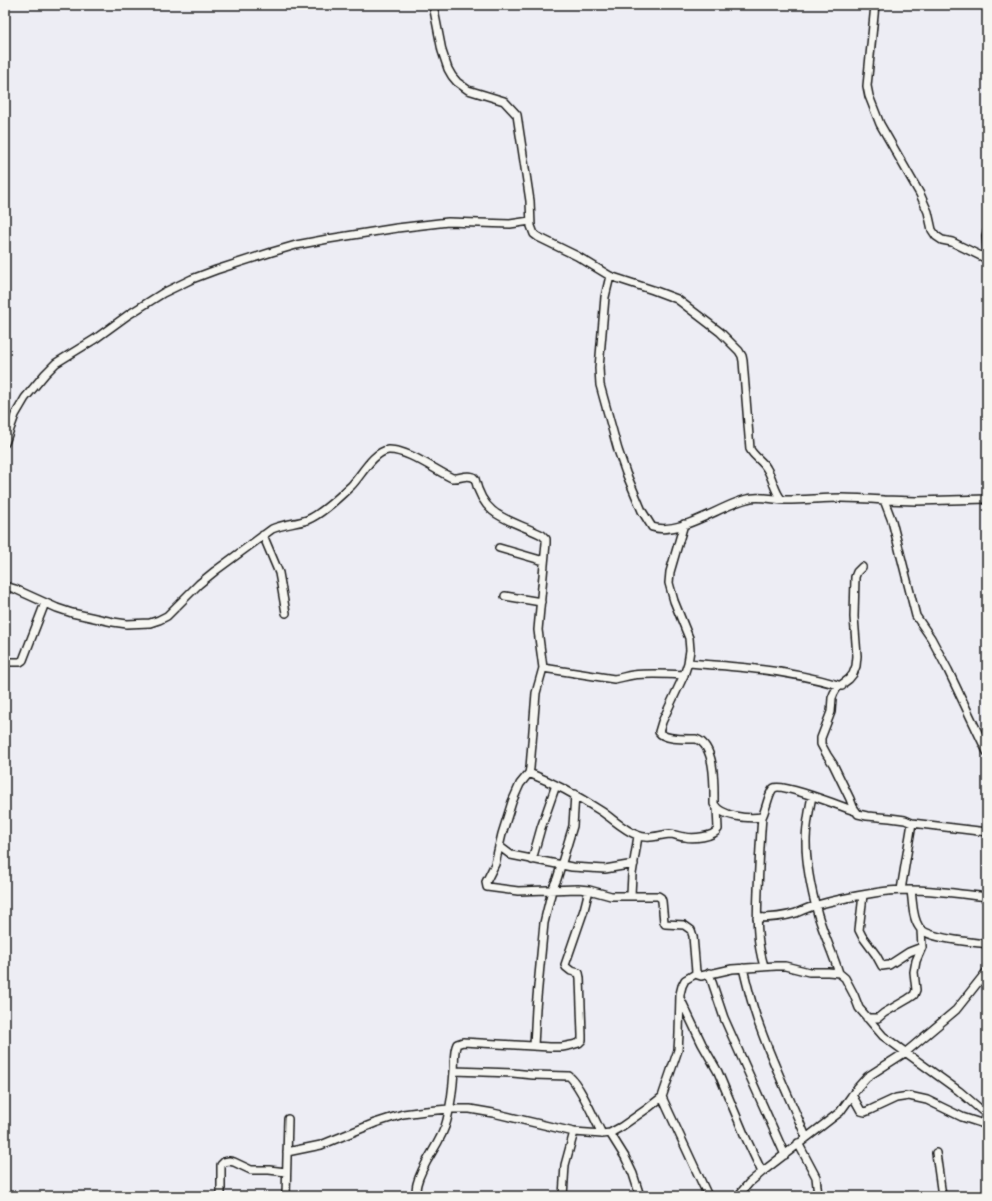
<svg xmlns="http://www.w3.org/2000/svg" width="992" height="1201" font-family="'Indie Flower',sans-serif">
<style>
.lines{fill:none;stroke-linecap:round;stroke-linejoin:round}
.minor-casing{stroke:#1c1c1c;stroke-width:10}
.minor{stroke:#f6f6f2;stroke-width:7}
</style>
<rect width="100%" height="100%" fill="#ededf4"/>
<filter id="ink" filterUnits="userSpaceOnUse"><feTurbulence type="fractalNoise" baseFrequency=".025" numOctaves="2"/><feDisplacementMap in="SourceGraphic" scale="8" xChannelSelector="R" yChannelSelector="G"/><feConvolveMatrix kernelMatrix="1 2 1 2 8 2 1 2 1" color-interpolation-filters="sRGB"/></filter>
<g filter="url(#ink)">
<g class="lines">
<defs>
<path id="minor" d="M433,5l9,46 6,18 4,7 5,6 11,8 36,11 13,14 13,86 1,25 3,8 4,3 39,19 33,20 43,14 24,9 43,33 19,19 3,5 1,5 7,88c4,8 13,12 17,20 6,10 7,21 14,30
M875,5l-8,81 2,10 11,28 40,70 8,18 4,18 4,6 6,4 10,2 35,17
M987,232l-1,4 1,14
M610,276l-5,21 -6,71 1,17 18,65 8,23 16,38 10,16c28,9 67,-21 95,-28 12,-4 27,1 39,1 19,0 37,-2 55,-2 14,0 29,1 43,2l8,21 24,95 15,22 17,32 39,82
M5,443l10,-28 10,-17 20,-24 11,-11 39,-24 33,-24 35,-22 29,-14 24,-9 56,-18 24,-7 32,-6 69,-11 51,-6 62,2 20,-3
M884,500l32,1 71,-2
M684,524l-14,48 -1,11 5,18 15,37 1,12 -2,13 -4,12 -22,47 -3,10c5,8 27,7 37,7 20,6 18,48 18,65 7,13 35,15 48,13 4,-7 7,-26 12,-29 8,-5 69,19 81,23
M263,535l16,38 7,40
M499,548l45,13
M862,567l-5,5 -2,5 -1,40 3,39 -1,10 -3,8 -4,5 -12,9 -3,5 -2,5 -1,14 -10,26v6l6,11 6,9 17,35 3,8 5,7 9,2 23,2 15,2 7,3 75,9
M5,586l10,3 42,19 15,5 41,9 14,2 23,-1 9,-3 8,-4 32,-32 16,-13 57,-42c11,-5 23,-5 35,-9 15,-6 32,-23 44,-34 10,-10 22,-34 37,-36 19,-1 47,20 64,28 8,1 13,-4 21,-1l2,2c9,40 35,40 67,56l4,4v4l-8,87 5,38 -7,25 -6,75 -1,5 -9,11 -8,18 -10,32 -7,30 -9,18 1,5 31,4 60,-2 11,1 22,6h47l3,2 1,3 2,21 1,2 19,1 7,5 2,6 3,36 2,3 3,1 31,-7 44,-3h9l24,6h19l11,1 6,5 9,17 5,13 24,28 76,55 28,24
M505,596l36,6
M5,662h15l3,-2 22,-57
M688,663c23,2 46,3 68,6 29,3 58,9 86,17
M543,668l71,11c7,-1 12,-3 19,-4 17,-2 34,-1 51,0
M529,773c25,10 49,23 72,38 12,8 23,19 36,24 11,5 21,0 33,-1 5,0 9,3 15,3 8,2 29,0 33,-8l-1,-21
M812,796c-3,15 -6,30 -6,46 0,23 6,51 12,73 6,20 15,39 21,58
M762,817c-2,24 -3,49 -4,73 -1,26 -2,51 6,76
M499,846l12,9 61,12 33,2 29,-5
M532,860l9,-32 15,-43
M901,890l11,-67
M911,891c2,11 1,26 8,36 7,12 54,15 68,17
M631,895l1,-21 6,-38
M863,895l-4,35 3,6 14,19 6,11 7,-1 20,-13 13,-5
M757,918c13,0 26,-1 39,-5 7,-3 14,-6 21,-8 18,-5 38,-9 57,-12 37,-7 76,0 113,4
M743,968c5,21 10,42 18,62 13,36 30,71 45,107
M709,973l15,45 61,137
M681,1000l21,44 16,28 26,62 18,38
M867,1018h11l6,-5 24,-14 6,-4 2,-5 -2,-18 2,-11 6,-14 -1,-17
M534,1046l2,-38 8,-85 8,-33 5,-11 16,-53 2,-32
M454,1071l59,2 20,2 36,1c11,9 26,44 33,58
M852,1095l9,16 4,1 5,-2 26,-12 13,-2 18,4 35,17 25,8
M662,1097l46,99
M610,1133l15,24 8,17 7,22
M798,1143l18,34 2,19
M287,1152l34,-7 54,-22 28,-9 23,-3 23,-2h21l23,4 81,19 28,2 8,-1 11,-6 27,-19 14,-11 16,-47 1,-16 1,-40 2,-8 3,-6 12,-7
M936,1153l6,43
M221,1196v-31l3,-3 5,-1 5,1 17,8h18l17,2
M286,1196l2,-77
M416,1196c0,-4 0,-8 1,-12 6,-24 25,-41 30,-64 4,-16 6,-33 7,-49 1,-9 -1,-19 3,-27l6,-2 87,5h12l10,-2 7,-2 3,-3v-5l-2,-57 -1,-5 -8,-2 -5,-4 -1,-2 19,-55 5,-20
M563,1196l2,-31 9,-33
M738,1196l11,-13 13,-11 78,-60 18,-25 9,-10 39,-25 50,-42 31,-39"/>
</defs>
<use href="#minor" class="minor-casing"/>
<use href="#minor" class="minor"/>
</g>
</g>
<rect width="992" height="1201" fill="none" stroke="#f6f6f2" stroke-width="20"/>
<rect x="10" y="10" width="972" height="1181" fill="none" stroke="#1c1c1c" stroke-width="1.5" filter="url(#ink)"/>
</svg>
